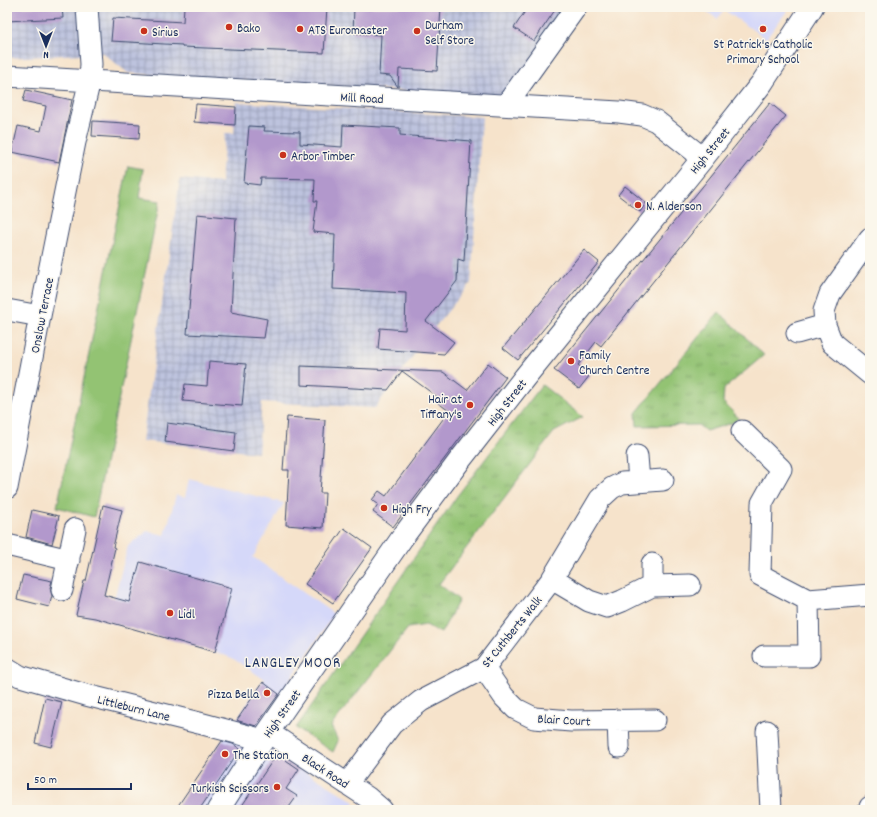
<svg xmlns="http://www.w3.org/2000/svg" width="877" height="817" font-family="Dekko,sans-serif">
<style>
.built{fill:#d5d8f9}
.industrial{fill:url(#industrial-grid)}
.grass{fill:url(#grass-tufts);stroke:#577968}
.garden{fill:#93c373;stroke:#577968}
.building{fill:#b298cc}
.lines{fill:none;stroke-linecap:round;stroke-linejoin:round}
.minor-casing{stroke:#3c4a6e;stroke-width:23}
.major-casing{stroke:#3c4a6e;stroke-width:24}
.minor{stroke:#fff;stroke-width:21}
.major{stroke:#fff;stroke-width:22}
.poi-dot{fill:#c8321e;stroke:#fbf7ec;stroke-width:1.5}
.labels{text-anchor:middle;stroke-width:3;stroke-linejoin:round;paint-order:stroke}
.poi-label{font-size:13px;fill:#1b2f5e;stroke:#fbf7ec;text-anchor:start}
.street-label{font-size:13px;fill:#1b2f5e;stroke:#fbf7ec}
.quarter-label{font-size:15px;letter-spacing:1px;fill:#1b2f5e;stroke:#fbf7ec}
</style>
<defs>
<pattern id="industrial-grid" width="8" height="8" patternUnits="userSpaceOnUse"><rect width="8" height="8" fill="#bdc3de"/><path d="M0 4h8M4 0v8" fill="none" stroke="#999fb7"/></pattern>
<pattern id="grass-tufts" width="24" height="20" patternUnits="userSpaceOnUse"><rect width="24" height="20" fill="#93c373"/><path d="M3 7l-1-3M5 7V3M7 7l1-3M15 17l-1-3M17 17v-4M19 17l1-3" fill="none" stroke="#779f62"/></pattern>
</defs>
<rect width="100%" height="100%" fill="#fbf7ec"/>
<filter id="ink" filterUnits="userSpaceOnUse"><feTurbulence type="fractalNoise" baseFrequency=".025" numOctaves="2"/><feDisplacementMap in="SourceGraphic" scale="8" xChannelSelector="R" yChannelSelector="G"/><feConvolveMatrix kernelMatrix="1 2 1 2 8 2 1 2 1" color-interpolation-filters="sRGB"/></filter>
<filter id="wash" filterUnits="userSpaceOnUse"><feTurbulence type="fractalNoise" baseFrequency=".012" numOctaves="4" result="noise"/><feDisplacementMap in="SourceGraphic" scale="16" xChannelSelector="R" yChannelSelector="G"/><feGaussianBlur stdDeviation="0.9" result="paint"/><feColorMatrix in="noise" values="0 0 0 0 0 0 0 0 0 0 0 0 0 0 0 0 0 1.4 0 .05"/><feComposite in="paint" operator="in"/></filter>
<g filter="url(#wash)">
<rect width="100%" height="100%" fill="#f6e3cb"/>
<path class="built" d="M701,7h89l-24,32 -42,-29 -7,9z
M189,479l95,24 -31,54 81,57 -80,120 23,20 78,48 -5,8h-175l89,-131 -32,-21 -17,-6 -107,-30 20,-76 19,-15 18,4 11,-40 9,2z"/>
<path class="industrial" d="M7,7h563l-65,90 -377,-24 -25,-20 -96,5z
M236,102l246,15 -11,166 -45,55 -51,70 -113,-6 -4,51 -116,-12 38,-262 41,4 4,-50h9z"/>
<path class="grass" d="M719,312l45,43 -40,34 -1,13 16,16 -7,5 -26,8 -8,-6 -61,1 -1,-13z
M542,385l41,32 -29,15 -115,152 20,16 -18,33 -15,-8 -18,3 -77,98 7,15 -5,11 -37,-24 161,-232z"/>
<path class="garden" d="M128,166l15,3 -4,29 21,3 -66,316 -37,-10z"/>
<g id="blocks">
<path class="building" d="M7,7h55l1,11 -56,3z
M184,7h143l-3,46 -142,-6v-2l-71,-4 2,-23 70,4z
M354,7h87l-4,64 -38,-2 -1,18 -8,-11 -11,-1 2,-40 -28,-2z
M528,7h29l-23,34 -20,-13z
M26,90l46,10 -13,62 -47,-10 6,-26 23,5 5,-25 -23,-5z
M770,103l16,13 -185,230 -5,-4 -18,23 12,10 -11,14 -25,-19z
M196,104l40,3 -1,18 -41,-3z
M93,121l47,3 -1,15 -47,-3z
M343,125l57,3v7l71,6 -7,120 -6,-2 -1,22 -31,40 28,21 -10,12 -66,-5 2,-21 25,2 1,-37 -73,-4 2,-55 -22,-2 4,-31h-3l1,-22 -54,-1 -1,7 -16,-2 5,-57 16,1 -1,4 36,1v12l42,3z
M625,186l21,17 -6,9 -22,-17z
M197,214l39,4 -5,94 36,7 -3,19 -77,-4z
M584,250l15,12 -81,98 -15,-12z
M209,361l37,3 -4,42 -59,-5 2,-17 22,2z
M488,363l18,14 -113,150 -20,-15 5,-8 -6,-4 7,-9 7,5 63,-85 -12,-9 3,-3 -38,-28 -14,19 -87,-5v-19l142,6 24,18z
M287,417l38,3 -5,73h5l-2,35 -37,-3 3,-55h-6z
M167,423l69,9 -2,19 -69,-9z
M103,505l19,5 -9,37 2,1 -11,47 25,7 11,-40 92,26 -17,64 -120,-34 -19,-3 8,-34h2z
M32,510l27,6 -7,28 -26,-7z
M344,528l28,20 -39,55 -28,-19z
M23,575l29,6 -2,7 2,8 -3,11 -32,-8z
M263,682l16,12 -23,32 -17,-5 -2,-1z
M45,698l17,4 -11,45 -16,-4z
M222,741l11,3 7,5 -41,61h-24z
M277,754l22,15 -13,20 11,7 -10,14h-48z"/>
</g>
</g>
<g filter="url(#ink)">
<use href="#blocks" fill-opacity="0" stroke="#3c4a6e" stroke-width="1"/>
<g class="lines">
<defs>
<path id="minor" d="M7,76l612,36 23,3 14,6 47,37
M506,105l70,-98
M870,238l-40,56 -6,17 1,14 7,18 38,31
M7,310l33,6
M797,333l28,-8
M742,431l39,38 -19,34 -2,72 48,25 62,-5
M637,456l2,25
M7,488l33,-172 35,-174 15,-62 1,-16 -4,-57
M7,545l62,15
M652,564v22
M552,579l37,22 18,6 15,-6 30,-15 38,-1
M62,590l13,-61
M764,656h45l-1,-56
M7,668l13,8 66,19 117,29 60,16
M484,668l20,29 12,12 18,9 37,3 84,-1
M618,720l1,27
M767,731l4,79
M268,732l99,65 15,13
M347,784l45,-60 29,-23 63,-33 68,-89 48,-80 12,-11 10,-5 41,-3
M869,810l1,-3"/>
<path id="major" d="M218,810l50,-78 134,-194 58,-78 65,-83 178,-219 59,-75 50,-76"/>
</defs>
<use href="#minor" class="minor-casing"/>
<use href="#major" class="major-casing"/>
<use href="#minor" class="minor"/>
<use href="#major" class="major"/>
</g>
</g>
<g class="poi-dot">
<circle cx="229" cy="27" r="4"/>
<circle cx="300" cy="29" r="4"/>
<circle cx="763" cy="29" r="4"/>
<circle cx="144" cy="31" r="4"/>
<circle cx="417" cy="31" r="4"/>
<circle cx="283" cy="155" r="4"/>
<circle cx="638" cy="205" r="4"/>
<circle cx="571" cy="361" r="4"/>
<circle cx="470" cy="405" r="4"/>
<circle cx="384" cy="508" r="4"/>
<circle cx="170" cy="613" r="4"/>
<circle cx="267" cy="693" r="4"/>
<circle cx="225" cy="754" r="4"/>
<circle cx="277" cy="787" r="4"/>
</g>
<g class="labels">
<g class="poi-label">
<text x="425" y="29">Durham<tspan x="425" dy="15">Self Store</tspan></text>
<text x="237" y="32">Bako</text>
<text x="308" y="34">ATS Euromaster</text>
<text x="152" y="36">Sirius</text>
<text x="763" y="48" text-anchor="middle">St Patrick's Catholic<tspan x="763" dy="15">Primary School</tspan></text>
<text x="291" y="160">Arbor Timber</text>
<text x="646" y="210">N. Alderson</text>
<text x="579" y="359">Family<tspan x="579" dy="15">Church Centre</tspan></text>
<text x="462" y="403" text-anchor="end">Hair at<tspan x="462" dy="15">Tiffany's</tspan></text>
<text x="392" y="513">High Fry</text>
<text x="178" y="618">Lidl</text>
<text x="259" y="698" text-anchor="end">Pizza Bella</text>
<text x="233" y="759">The Station</text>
<text x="269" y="792" text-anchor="end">Turkish Scissors</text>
</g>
<g class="street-label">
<text transform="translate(362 97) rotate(3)" y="5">Mill Road</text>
<text transform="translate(709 150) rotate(-51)" y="5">High Street</text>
<text transform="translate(41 315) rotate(-79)" y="5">Onslow Terrace</text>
<text transform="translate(506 402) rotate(-52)" y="5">High Street</text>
<text transform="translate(511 631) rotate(-51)" y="5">St Cuthberts Walk</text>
<text transform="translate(134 707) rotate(14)" y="5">Littleburn Lane</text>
<text transform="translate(281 713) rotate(-55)" y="5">High Street</text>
<text transform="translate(564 719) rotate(3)" y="5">Blair Court</text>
<text transform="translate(326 770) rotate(33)" y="5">Black Road</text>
</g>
<g class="quarter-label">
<text x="293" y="667">LANGLEY MOOR</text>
</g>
</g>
<rect width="877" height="817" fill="none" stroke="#fbf7ec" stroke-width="24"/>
<g transform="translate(46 46) rotate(180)" stroke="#fbf7ec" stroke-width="3" paint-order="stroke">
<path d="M0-3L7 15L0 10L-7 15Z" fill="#1b2f5e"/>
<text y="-6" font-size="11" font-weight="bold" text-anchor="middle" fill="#1b2f5e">N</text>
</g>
<path d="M28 783v6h103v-6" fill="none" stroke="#1b2f5e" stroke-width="2"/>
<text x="34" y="783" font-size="12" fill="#1b2f5e" stroke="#fbf7ec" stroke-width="3" paint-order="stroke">50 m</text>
</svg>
